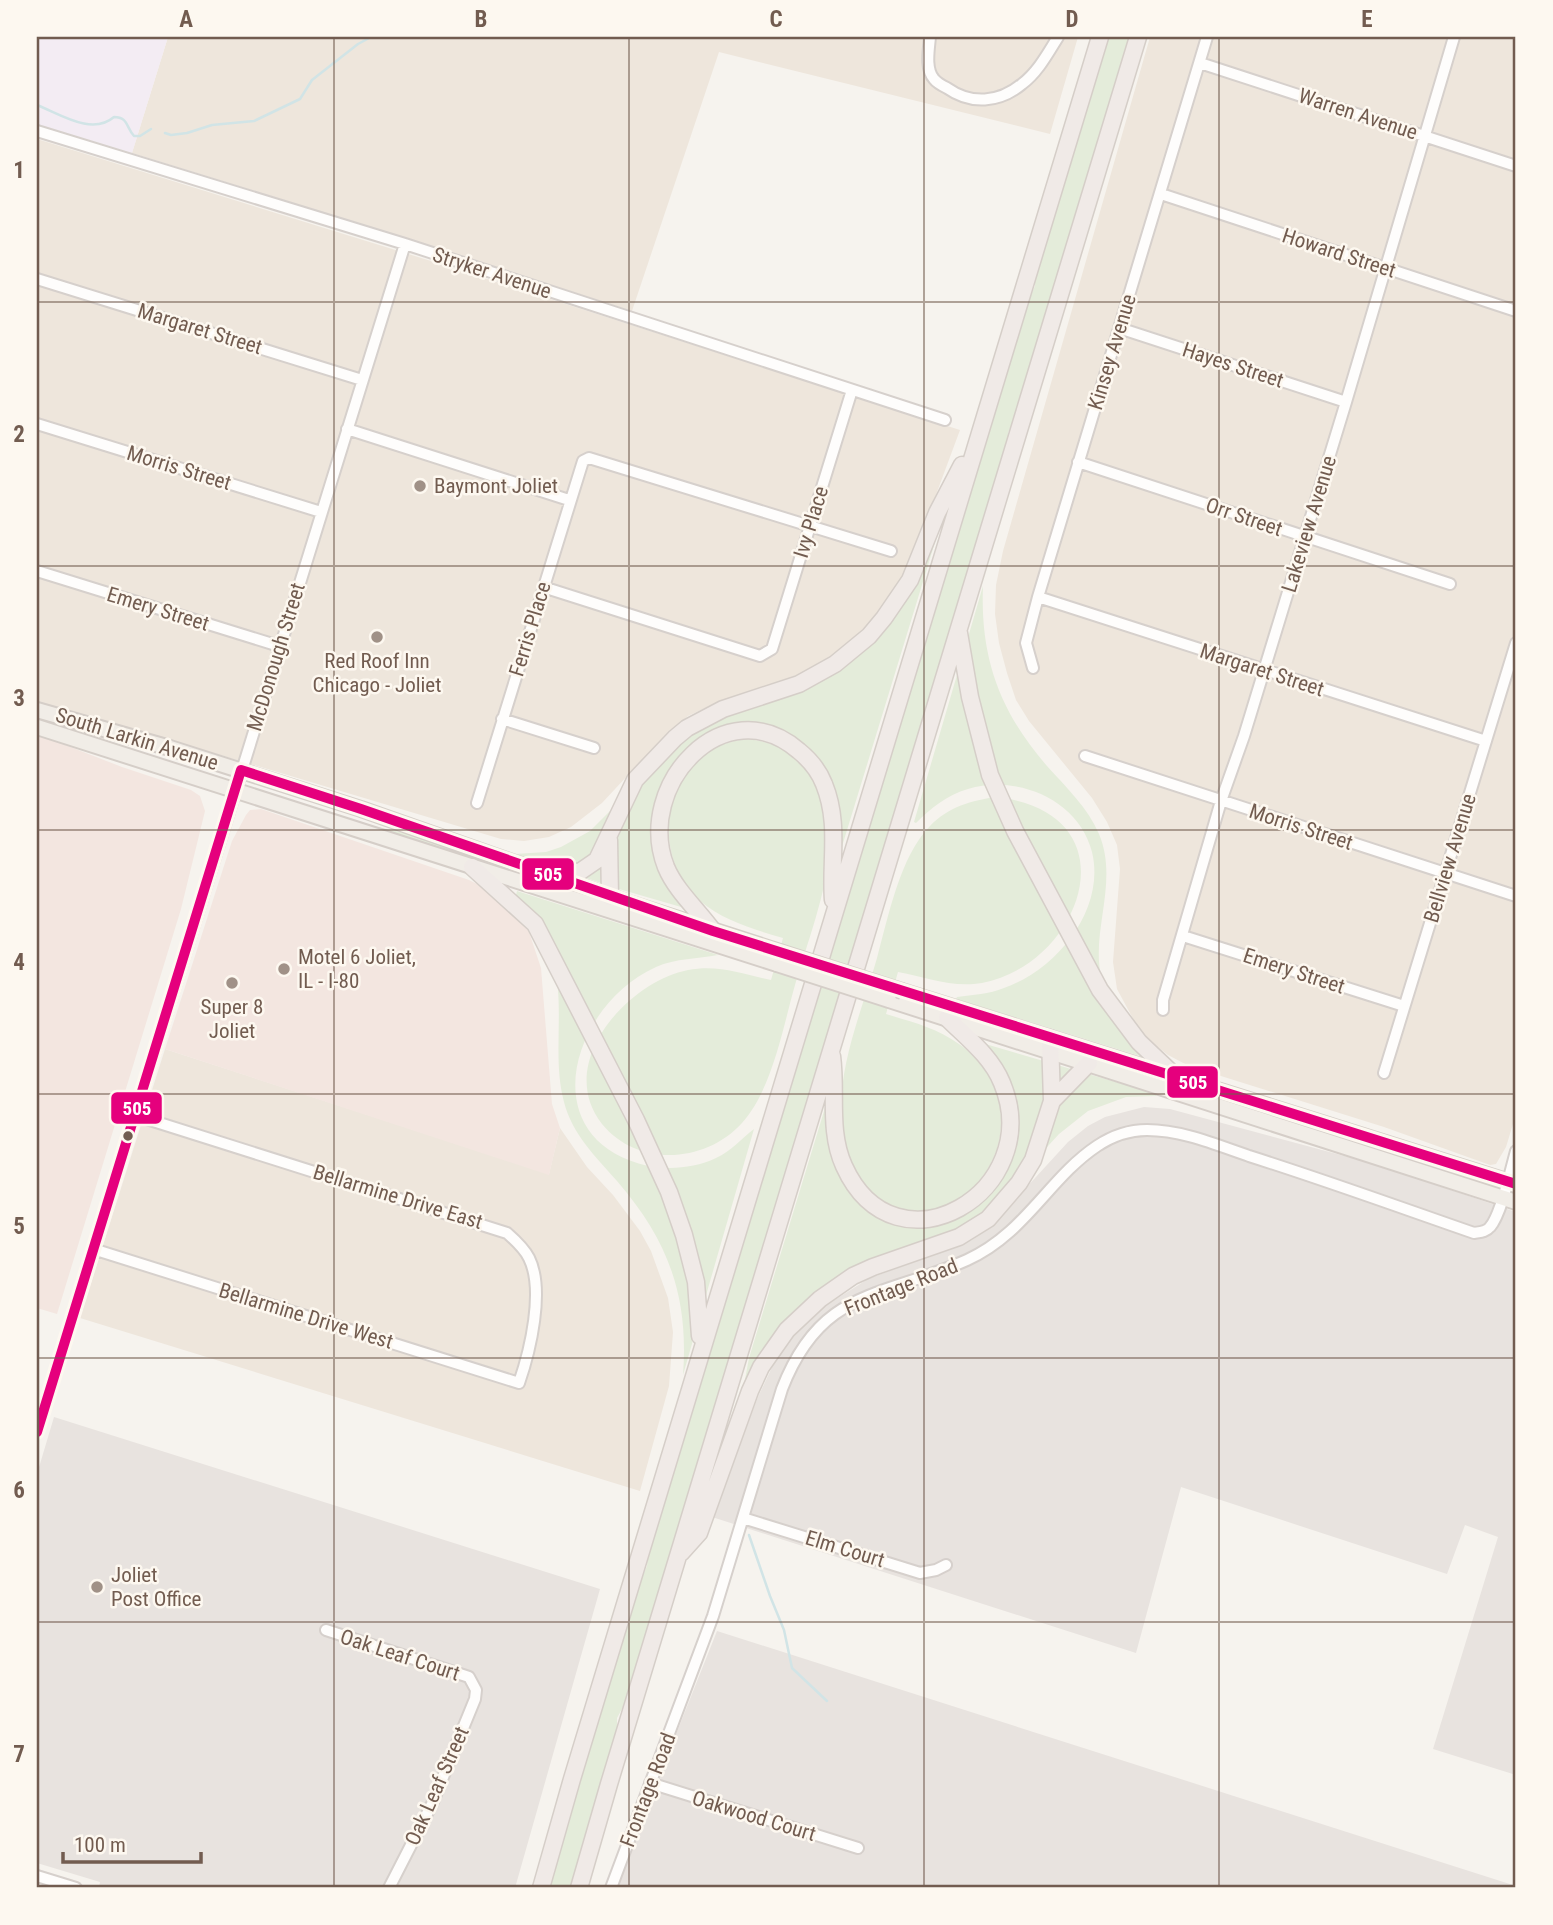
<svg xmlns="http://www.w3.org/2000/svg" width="1553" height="1925" font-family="'Roboto Condensed',sans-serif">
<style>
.residential{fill:#eee6dc}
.commercial{fill:#f3e6e0}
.industrial{fill:#e8e3df}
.education{fill:#f3ecf3}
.grass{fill:#e4ecda}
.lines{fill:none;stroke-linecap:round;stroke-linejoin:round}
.stream{stroke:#d1e4e6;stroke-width:2.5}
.minor-casing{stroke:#d6d0cc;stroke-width:14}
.major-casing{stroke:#d5cec8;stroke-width:18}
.highway-casing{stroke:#d5cec8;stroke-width:19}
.minor{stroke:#fefdfc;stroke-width:10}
.major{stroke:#f1ede7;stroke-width:14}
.highway{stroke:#f0eae7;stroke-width:16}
.major-bridge-casing{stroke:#d5cec8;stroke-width:18;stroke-linecap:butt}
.major-bridge{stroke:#f1ede7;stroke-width:14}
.bus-1-casing{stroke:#fdf8f0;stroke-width:16}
.bus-1{stroke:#e5007d;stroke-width:10}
.grid{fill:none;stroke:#725c50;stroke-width:2;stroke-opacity:0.55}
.poi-dot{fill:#a09187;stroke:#fdf8f0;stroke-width:2.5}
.bus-dot{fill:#725c50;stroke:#fdf8f0;stroke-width:2.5}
.labels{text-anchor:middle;stroke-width:5;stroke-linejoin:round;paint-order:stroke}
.street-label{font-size:21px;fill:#725c50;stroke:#fdf8f0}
.poi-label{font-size:21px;fill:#725c50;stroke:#fdf8f0;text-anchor:start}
.line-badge{stroke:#fdf8f0;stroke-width:2.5}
.badge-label{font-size:19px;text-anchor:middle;font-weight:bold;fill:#fff}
.neatline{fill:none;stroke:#725c50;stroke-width:2.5}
.grid-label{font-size:23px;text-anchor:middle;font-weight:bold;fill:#725c50}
</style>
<rect width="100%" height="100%" fill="#f6f3ee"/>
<path class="residential" d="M168,37h910l-28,97 -331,-82 -87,259 -229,-74 -271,-84z
M1150,37h366v1077l-10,33 -10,17 -6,1 -106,-38 -195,-61 -21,-11 -18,-14 -12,-13 -21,-39 -4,-27 7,-93 -3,-24 -10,-23 -15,-24 -63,-77 -13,-21 -9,-27 -8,-30 -4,-29 1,-29 7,-34z
M37,139l394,122 529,169 -46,124 -13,27 -17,25 -25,28 -22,18 -23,16 -30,12 -66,22 -30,14 -19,15 -67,72 -31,24 -22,10 -25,4 -23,-2 -284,-85 -28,-5 -152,-45z
M165,1049l384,125 11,-46 27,39 26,28 27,36 11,20 17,47 5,34 -4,54 -29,105 -560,-173z"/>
<path class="commercial" d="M37,734l85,33 69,23 9,6 5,15 -24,98 -124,405 -20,-6z
M261,809l208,71 20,10 38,36 14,42 11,136 8,24 -11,47 -384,-126 67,-208 14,-26 4,-5z"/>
<path class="industrial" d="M1144,1107l26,2 204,55 142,48v563l-83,-26 65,-212 -33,-12 -18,49 -266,-87 -45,166 -424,-136 46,-120 17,-36 18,-27 21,-21 54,-34 104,-39 19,-14 77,-84 20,-16 17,-9z
M54,1417l546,172 -85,299h-416l1,-6 -63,-19v-389z
M717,1631l799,255v2h-898l20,-58z"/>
<path class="education" d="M37,37h131l-36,116 -95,-29z"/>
<path class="grass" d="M1107,37h23l-116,381 -6,15v7l-358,1184 -27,83 -6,11v12l-45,158h-23l14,-52 77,-254 7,-16 1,-12 379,-1250 8,-18v-11z
M937,526h3l-100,327 1,-22 -48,-92 -79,-5 -60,86 34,89 -69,-20 -104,-35 31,-2 15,-5 29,-16 81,-81 27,-23 157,-71z
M983,586c-3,72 17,126 64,180 19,21 41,42 52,68 20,48 -8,96 2,142 2,8 8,17 12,24 10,19 20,38 30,57l-187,-58 1,-2c16,-2 32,-3 47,-9 52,-18 102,-78 88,-136 -13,-52 -74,-78 -124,-63 -21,6 -37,19 -52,34l-2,-1z
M744,739c33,1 68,21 77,54 3,10 3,22 5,32 1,8 3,18 3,26 -1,37 -23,96 -34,134 -12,42 -23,105 -53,138 -36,40 -104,45 -140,1 -48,-61 26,-142 86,-154 30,-6 55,4 83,10l12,-42c-30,-9 -59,-17 -83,-37 -43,-38 -42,-112 4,-147 12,-9 26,-12 40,-15z
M997,797c139,17 85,167 -15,186 -31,5 -55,-6 -84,-11l-12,42c26,8 51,14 73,30 26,18 44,50 42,82 -2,48 -48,98 -100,83 -19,-6 -34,-19 -44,-36 -38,-67 1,-148 20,-215 11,-40 23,-102 53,-132 18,-19 42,-26 67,-29z
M368,825l59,13 143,51 -1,3 -202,-65z
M517,891l201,64c-20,4 -42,3 -62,12 -86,39 -124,173 -8,199 22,4 47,2 68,-8 15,-7 25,-19 38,-29l-71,246c6,-79 -15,-135 -66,-194 -21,-24 -45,-47 -53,-79 -12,-44 1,-93 -10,-138 -2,-10 -9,-20 -13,-29 -7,-15 -13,-27 -25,-40z
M982,1043l175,51 -1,2 -30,1 -38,14 -29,23 -53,58 -33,31 -122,48 -108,119 6,-32 79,-260 19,85 79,42 25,-5 23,-13 10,-9 31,-68z"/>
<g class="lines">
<path class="stream" d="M37,105c23,9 55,31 77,12 14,0 12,10 20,19h6l11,-7
M165,133l6,2 16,-2 25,-8 42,-4 46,-22 12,-19 46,-36 13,-7
M749,1535l21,61 14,34 8,38 35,33"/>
<defs>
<path id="minor" d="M930,37c-1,12 -5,32 4,42 3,4 9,7 13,9 24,17 52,15 75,-4 16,-12 26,-31 36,-47
M1200,63l316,103
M37,131l368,113 540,176
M1161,194l355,117
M37,279l325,101
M1119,328l227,74
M37,424l284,88
M347,429l222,71
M1078,462l372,122
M37,571l242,75
M543,587l217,69 12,-7 80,-259
M1038,597l448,144
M1033,668l-7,-25 12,-46 169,-560
M502,719l92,29
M1085,756l431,140
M477,803l106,-342 6,-3 302,93
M1183,936l221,70
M1163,1010v-10l58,-199 23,-65 102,-334 108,-365
M1384,1073l132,-430
M93,1249l426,134c11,-32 26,-93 10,-125 -5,-10 -14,-18 -22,-25l-373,-118
M37,1432l368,-1188
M743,1518l177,55 16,-3 10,-5
M326,1630l143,47 7,13 -1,9 -43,105 -43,84
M650,1783l208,65
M37,1876l39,12
M611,1888l102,-272 69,-227c39,-101 100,-91 185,-129 58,-26 82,-82 130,-114 15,-10 33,-16 50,-16 35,0 70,15 102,26 76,24 150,51 225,77 6,-1 12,-1 16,-6 11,-12 21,-58 26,-76"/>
<path id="major" d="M37,710l133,38 191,61 268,94 151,49
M37,727l740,237
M902,991l614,193
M889,1000l627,202"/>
<path id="highway" d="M959,633l11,64 20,78 25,56 85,159 39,52 38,36
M609,840l1,57
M472,867l63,57 101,196 33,72 15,43 12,47 4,54
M556,878l25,-7 16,-11 38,-80 40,-42 12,-10 36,-19 76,-25 36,-20 34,-28 15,-18 26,-38 27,-67 25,-48
M713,931c-15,-21 -37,-40 -47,-64 -32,-82 59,-180 133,-116 11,9 20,20 25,33 16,39 6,77 9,116
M1050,1038l2,63
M832,1056c5,36 -4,75 12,110 52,115 203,25 158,-83 -11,-27 -35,-45 -55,-65
M681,1553l18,-20 51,-142 11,-24 26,-37 33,-31 33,-23 20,-9 86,-30 29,-18 31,-36 14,-23 19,-59 37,-38
M541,1888l31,-109 528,-1742
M579,1888l30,-104 529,-1747"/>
</defs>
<use href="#minor" class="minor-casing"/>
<use href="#major" class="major-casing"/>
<use href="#highway" class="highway-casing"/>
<use href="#minor" class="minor"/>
<use href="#major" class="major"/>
<use href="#highway" class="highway"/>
<defs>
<path id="major-bridge" d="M780,952l122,39
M777,964l112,36"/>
</defs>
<use href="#major-bridge" class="major-bridge-casing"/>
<use href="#major-bridge" class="major-bridge"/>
<defs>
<path id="bus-1" d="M37,1432l204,-662 120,39 352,122 803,253"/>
</defs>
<use href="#bus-1" class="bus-1-casing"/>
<use href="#bus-1" class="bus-1"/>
</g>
<path class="grid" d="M334,37v1851M629,37v1851M924,37v1851M1219,37v1851M37,302h1479M37,566h1479M37,830h1479M37,1094h1479M37,1358h1479M37,1622h1479"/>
<g class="poi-dot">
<circle cx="420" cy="486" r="7"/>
<circle cx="377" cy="637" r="7"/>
<circle cx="284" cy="969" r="7"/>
<circle cx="232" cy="983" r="7"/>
<circle cx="97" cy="1587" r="7"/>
</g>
<circle class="bus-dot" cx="128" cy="1136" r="6"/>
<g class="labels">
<g class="street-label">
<text transform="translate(1358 114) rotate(18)" y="7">Warren Avenue</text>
<text transform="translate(1339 253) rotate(18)" y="7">Howard Street</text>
<text transform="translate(492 273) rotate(18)" y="7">Stryker Avenue</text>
<text transform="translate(200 329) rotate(17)" y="7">Margaret Street</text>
<text transform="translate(1112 352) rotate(-73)" y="7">Kinsey Avenue</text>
<text transform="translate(1233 365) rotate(18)" y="7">Hayes Street</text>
<text transform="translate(179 468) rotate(17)" y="7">Morris Street</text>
<text transform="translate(1244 517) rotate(19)" y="7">Orr Street</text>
<text transform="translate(811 522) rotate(-73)" y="7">Ivy Place</text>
<text transform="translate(1309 524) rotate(-73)" y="7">Lakeview Avenue</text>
<text transform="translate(158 609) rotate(17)" y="7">Emery Street</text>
<text transform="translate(530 629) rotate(-73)" y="7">Ferris Place</text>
<text transform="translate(276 657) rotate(-73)" y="7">McDonough Street</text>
<text transform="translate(1262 670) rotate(18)" y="7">Margaret Street</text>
<text transform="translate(137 739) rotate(17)" y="7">South Larkin Avenue</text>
<text transform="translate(1301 827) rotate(18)" y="7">Morris Street</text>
<text transform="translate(1450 858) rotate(-73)" y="7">Bellview Avenue</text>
<text transform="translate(1294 971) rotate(18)" y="7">Emery Street</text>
<text transform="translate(398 1197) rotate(17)" y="7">Bellarmine Drive East</text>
<text transform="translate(901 1287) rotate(-22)" y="7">Frontage Road</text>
<text transform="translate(306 1316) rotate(17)" y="7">Bellarmine Drive West</text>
<text transform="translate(845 1549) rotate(17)" y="7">Elm Court</text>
<text transform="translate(400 1655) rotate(18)" y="7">Oak Leaf Court</text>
<text transform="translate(437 1786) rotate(-66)" y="7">Oak Leaf Street</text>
<text transform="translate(648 1790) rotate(-69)" y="7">Frontage Road</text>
<text transform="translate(754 1816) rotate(17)" y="7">Oakwood Court</text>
</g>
<g class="poi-label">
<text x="434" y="493">Baymont Joliet</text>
<text x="377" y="668" text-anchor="middle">Red Roof Inn<tspan x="377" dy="24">Chicago - Joliet</tspan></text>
<text x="298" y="964">Motel 6 Joliet,<tspan x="298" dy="24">IL - I-80</tspan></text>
<text x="232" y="1014" text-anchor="middle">Super 8<tspan x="232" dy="24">Joliet</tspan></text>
<text x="111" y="1582">Joliet<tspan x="111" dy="24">Post Office</tspan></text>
</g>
</g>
<g class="line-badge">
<rect x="521" y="857" width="54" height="34" rx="7" fill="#e5007d"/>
<rect x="1166" y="1065" width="53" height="34" rx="7" fill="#e5007d"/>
<rect x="110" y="1091" width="53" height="34" rx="7" fill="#e5007d"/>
</g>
<g class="badge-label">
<text x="548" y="881">505</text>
<text x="1193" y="1089">505</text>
<text x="137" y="1115">505</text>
</g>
<rect width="1553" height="1925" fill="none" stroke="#fdf8f0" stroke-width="77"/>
<path d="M63 1852v10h138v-10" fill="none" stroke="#725c50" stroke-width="3.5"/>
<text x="74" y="1852" font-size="21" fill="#725c50" stroke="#fdf8f0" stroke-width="5" paint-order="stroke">100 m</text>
<rect x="38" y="38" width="1476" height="1848" class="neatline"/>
<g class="grid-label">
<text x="186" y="27">A</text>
<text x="481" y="27">B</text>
<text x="776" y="27">C</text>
<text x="1072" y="27">D</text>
<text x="1367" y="27">E</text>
<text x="19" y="178">1</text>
<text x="19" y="442">2</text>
<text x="19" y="706">3</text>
<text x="19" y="970">4</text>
<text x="19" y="1234">5</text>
<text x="19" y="1498">6</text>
<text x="19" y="1762">7</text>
</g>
</svg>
